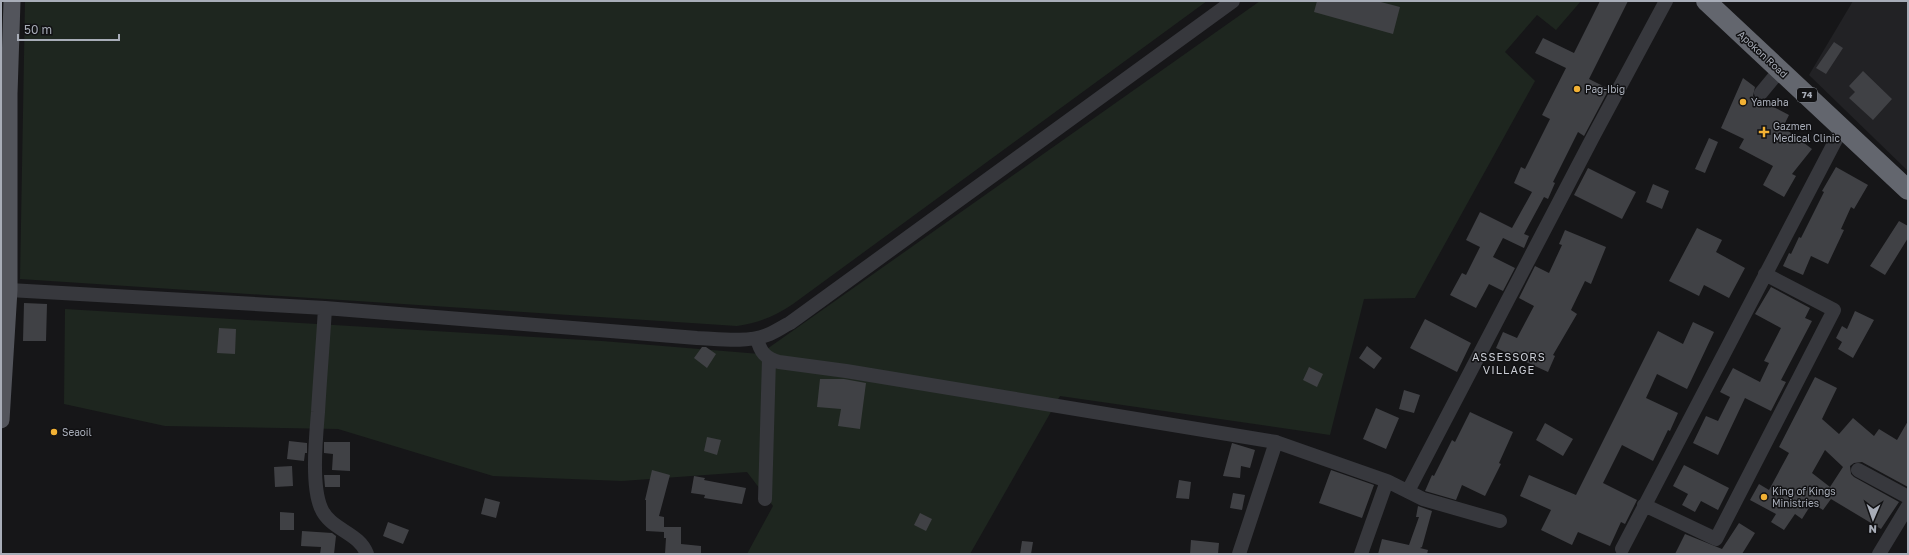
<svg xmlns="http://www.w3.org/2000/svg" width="1909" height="555" font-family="'Golos Text',sans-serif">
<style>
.built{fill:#222225}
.green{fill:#1e261f}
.building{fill:#404145;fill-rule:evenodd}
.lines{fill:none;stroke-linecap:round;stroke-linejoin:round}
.minor{stroke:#37383d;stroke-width:14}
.major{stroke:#53555c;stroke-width:17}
.highway{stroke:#63666e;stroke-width:20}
.poi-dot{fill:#f2b134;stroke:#111113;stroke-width:1.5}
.labels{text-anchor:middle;stroke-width:3;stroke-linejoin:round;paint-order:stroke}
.shield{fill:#111113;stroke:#7b7e86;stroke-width:1}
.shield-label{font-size:9px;font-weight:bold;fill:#a8adb8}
.street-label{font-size:10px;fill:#a8adb8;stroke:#111113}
.poi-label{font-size:10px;fill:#a8adb8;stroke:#111113;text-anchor:start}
.neighbourhood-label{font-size:11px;letter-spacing:1px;fill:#c9ccd4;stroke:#111113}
</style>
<rect width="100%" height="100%" fill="#161618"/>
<path class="built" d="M1853,1h55v170l-99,-96z"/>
<path class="green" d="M25,1h1182l-414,303c-18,12 -34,19 -56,22l-717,-47z
M1260,1h321l-25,29 -19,-15 -32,37 30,29 -120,217 -51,1 -34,136 -270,-39 -90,158h-223l26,-48 -26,-34 -125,9 -129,-5 -155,-47 -173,-3 -101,-22 1,-95 537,32 158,13z"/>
<path class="building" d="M1317,1h60l23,6 -7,27 -79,-22z
M1600,1h28l-39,78 20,10 -25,47 -6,-4 -25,50 2,1 -7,16 -4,-2 -20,37 5,2 -5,12 -21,-10 -10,19 22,11 -12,23 -14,-7 -13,24 -26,-13 12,-22 4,2 14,-28 -14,-7 14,-28 32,16 20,-36 -18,-9 7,-16 4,2 25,-50 -8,-4 24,-47 -31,-15 8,-15 31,15z
M1834,42l9,6 -17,26 -10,-6z
M1863,71l29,28 -19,21 -24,-22 6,-6 -6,-6z
M1743,78l12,9 -2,9 3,4 6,1 27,14 -6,12 29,22 -20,25 4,2 -12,21 -21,-12 10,-19 -34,-18 5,-9 -23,-11z
M1709,138l9,4 -13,31 -10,-4z
M1836,167l32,18 -14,24 -3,-2 -10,22 3,1 -16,34 -17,-8 -8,19 -20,-9 6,-13 2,1 8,-17 2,1 23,-46 -2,-1z
M1588,168l48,24 -14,27 -48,-24z
M1653,184l16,7 -7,18 -16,-7z
M1899,221l9,5v12l-23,37 -15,-9z
M1697,228l25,12 -6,12 29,16 -16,30 -25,-13 -5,11 -30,-15z
M1565,230l41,17 -15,37 -6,-3 -14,29 6,4 -24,41 2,1 -7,16 -52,-24 7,-16 14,6 17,-32 -15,-8 16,-32 14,7 13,-28 -3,-1z
M1771,287l39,21 -5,10 7,3 -31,59 5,2 -15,29 -26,-13 -27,57 -25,-12 13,-27 12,5 12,-24 -10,-5 13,-24 27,14 9,-19 -5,-2 17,-33 -26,-14z
M24,303l23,1 -1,37h-23z
M1855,311l19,9 -21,38 -15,-9 4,-7 -6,-4 6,-12 5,3z
M1425,319l46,24 -14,29 -47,-24z
M1693,322l21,10 -27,57 -30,-15 -11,24 32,15 -8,18 -2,-1 -15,31 -31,-16 -19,38 34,17 -12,24 -4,-2 -11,24 -32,-14 -6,13 -31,-15 10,-20 -31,-14 9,-21 47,20 82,-164 25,13z
M219,328l17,1 -1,25 -18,-1z
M1367,346l15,12 -8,11 -15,-11z
M702,347h4l10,7 -9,14 -13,-10z
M1309,367l14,7 -6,13 -14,-7z
M1815,377l22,11 -15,31 17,15 14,-16 21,18 5,-7 18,11 11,-19v66l-46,-25 -8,1 -4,3 1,8 3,3 45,25 -18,27 -50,-30 -8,11 -11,-7 -10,16 -7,-5 -11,16 -13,-8 5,-8 -26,-14 9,-16 10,6 20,-37 -10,-6zM1825,450l18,17 -13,20 -18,-14z
M820,379h24l22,4 -6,46 -22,-3 3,-17 -24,-2z
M1404,390l16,5 -6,18 -15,-4z
M1376,408l23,10 -13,31 -23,-10z
M1470,412l43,20 -14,31 2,1 -16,32 -23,-11 -6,15 -31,-9 7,-16 2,1 18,-36 3,2z
M1545,423l28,16 -10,17 -27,-16z
M707,437l14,3 -4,15 -13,-4z
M289,441l18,2v10h-2l-1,8 -17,-2z
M324,442h26v29l-18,-1 1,-16 -9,-1z
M1232,443l23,7 -5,18 -9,-2 -1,12 -17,-2z
M1684,465l45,23 -11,22 -17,-9 -6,11 -13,-7 6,-11 -15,-8z
M292,466l1,20 -18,1 -1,-20z
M652,470l18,5 -11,41 5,1v15l-18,-1v-31h-1z
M1331,470l43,15 -12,33 -43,-15z
M324,475h16v12h-15z
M694,476l11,2 -1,2 42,8 -4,16 -38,-6 1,-3 -14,-2z
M1179,480l12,2 -2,17 -13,-1z
M1233,493l12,2 -3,15 -12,-2z
M485,498l15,4 -4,16 -15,-4z
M1418,506l14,5 -10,36 -2,1 8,2 -1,4h-49l4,-15 27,6 10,-28h-3z
M280,512l14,1v17h-14z
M920,513l12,6 -6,12 -12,-6z
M388,522l21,8 -6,14 -20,-8z
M1739,523l16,10 -13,21h-67l10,-20 37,15z
M664,527h17v17l20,2v8h-36l1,-16h-2z
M302,531l30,2 4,3 -2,18h-14l1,-7 -20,-1z
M1191,540l28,3 -1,11h-28z
M1022,541l11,1 -2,12h-11z"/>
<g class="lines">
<path class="minor" d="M1761,93l19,-23
M9,290l316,18 372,30c23,1 49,5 70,-3 8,-3 15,-8 23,-12l443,-322
M325,308c-2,35 -5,69 -7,104 -2,25 -7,73 3,96 9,22 38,24 46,46
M757,338c3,14 8,20 22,24l67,9 430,71 111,39 36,18 77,22
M1858,470l50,27
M1408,491l186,-356 72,-134
M765,499l4,-140
M1644,505l72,34 118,-229 -69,-36
M1622,549l220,-421
M1239,554l37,-112
M1361,554l26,-73
M1879,554l29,-48"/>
<path class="major" d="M1,420l8,-130v-196l3,-93"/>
<path class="highway" d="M1706,1l202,189"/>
</g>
<g class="poi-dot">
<circle cx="1577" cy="89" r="4"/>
<circle cx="1743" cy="102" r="4"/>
<path d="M1762 126h4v4h4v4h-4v4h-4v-4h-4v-4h4z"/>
<circle cx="54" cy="432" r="4"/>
<circle cx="1764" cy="497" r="4"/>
</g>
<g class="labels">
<rect class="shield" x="1797" y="88" width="20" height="14" rx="3"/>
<g class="shield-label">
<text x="1807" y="98">74</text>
</g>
<g class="street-label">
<text transform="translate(1763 54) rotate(43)" y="4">Apokon Road</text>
</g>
<g class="poi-label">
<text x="1585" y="93">Pag-Ibig</text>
<text x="1751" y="106">Yamaha</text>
<text x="1773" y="130">Gazmen<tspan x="1773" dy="12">Medical Clinic</tspan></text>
<text x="62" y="436">Seaoil</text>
<text x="1772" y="495">King of Kings<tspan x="1772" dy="12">Ministries</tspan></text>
</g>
<g class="neighbourhood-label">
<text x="1509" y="361">ASSESSORS<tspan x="1509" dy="13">VILLAGE</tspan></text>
</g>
</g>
<rect width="1909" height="555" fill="none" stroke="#a8adb8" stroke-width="4"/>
<g transform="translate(1873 519) rotate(182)" stroke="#111113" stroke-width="3" paint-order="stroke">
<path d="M0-3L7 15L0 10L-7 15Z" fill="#a8adb8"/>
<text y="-6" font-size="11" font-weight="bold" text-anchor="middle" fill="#a8adb8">N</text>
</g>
<path d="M18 34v6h101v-6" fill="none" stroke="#a8adb8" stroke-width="2"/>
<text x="24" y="34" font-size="12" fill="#a8adb8" stroke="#111113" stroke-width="3" paint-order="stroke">50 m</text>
</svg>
